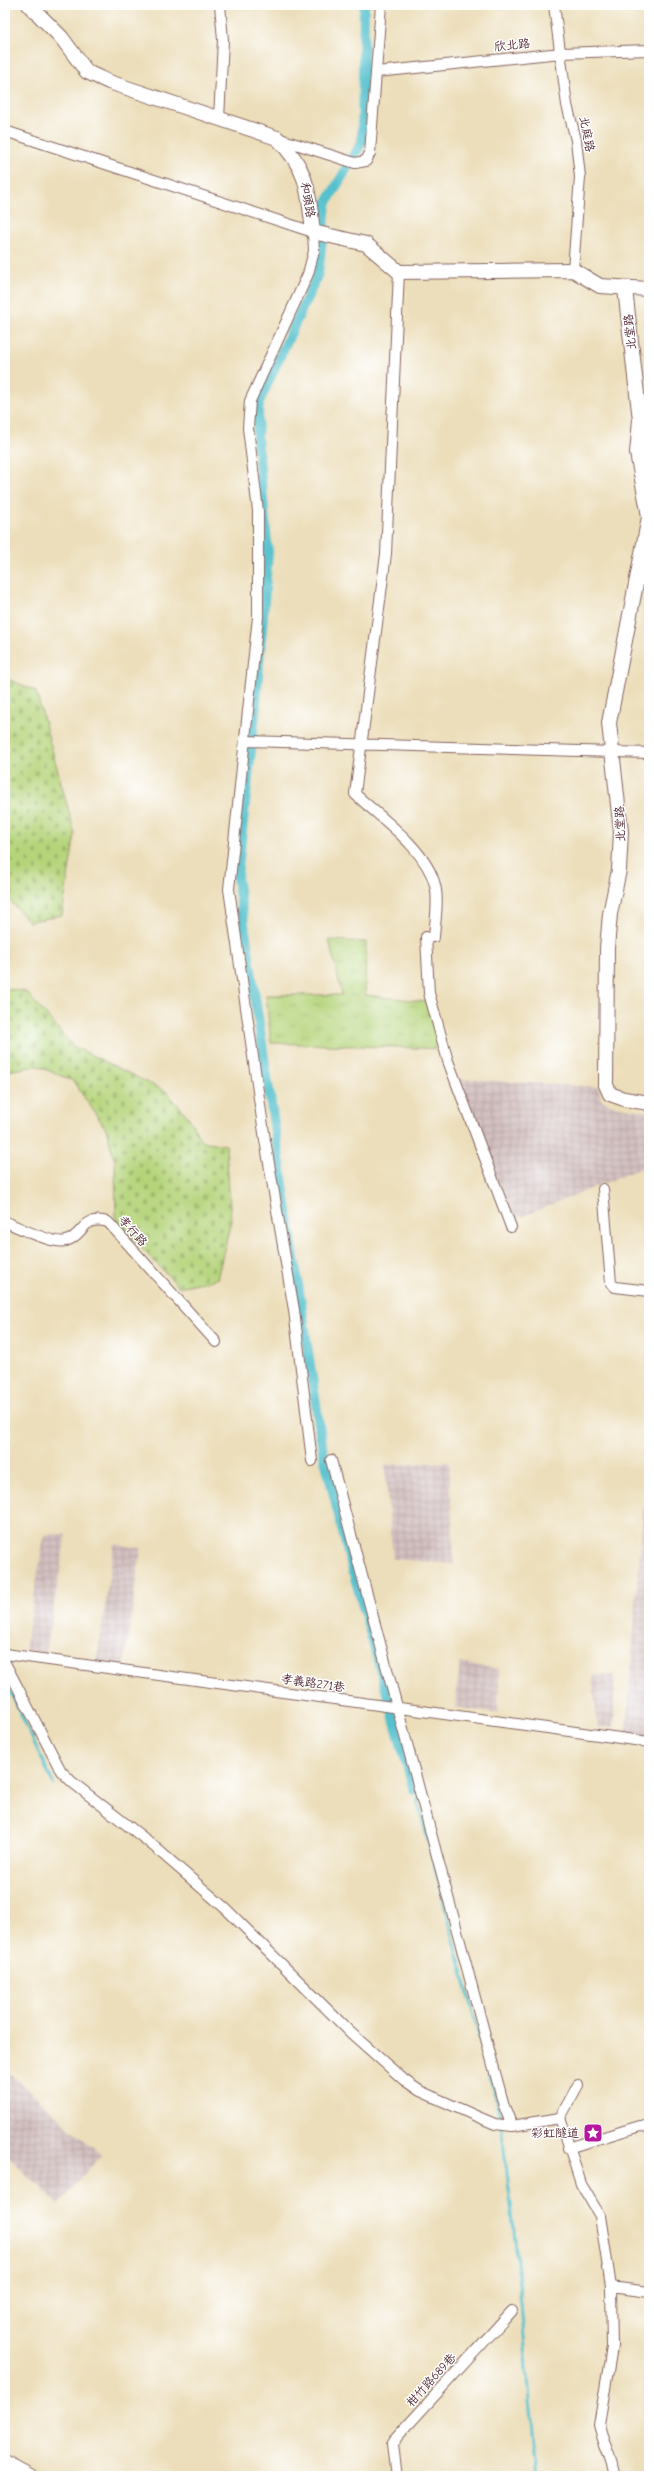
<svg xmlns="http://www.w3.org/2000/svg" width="654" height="2481" font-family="'Comic Neue','LXGW WenKai TC',sans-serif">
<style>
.industrial{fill:url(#industrial-grid)}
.grass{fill:url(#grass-tufts);stroke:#807a52}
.cemetery{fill:url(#cemetery-stones);stroke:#807a52}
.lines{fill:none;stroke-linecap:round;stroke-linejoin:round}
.stream{stroke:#55c1cd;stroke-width:3}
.canal{stroke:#55c1cd;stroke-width:10}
.street-casing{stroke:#83625d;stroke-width:12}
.secondary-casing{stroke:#83625d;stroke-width:16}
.street{stroke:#fff;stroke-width:10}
.secondary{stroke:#fff;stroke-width:14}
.labels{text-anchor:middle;stroke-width:3;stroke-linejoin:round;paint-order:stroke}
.street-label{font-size:12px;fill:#4a1f2b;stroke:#fff}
.poi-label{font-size:12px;fill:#4a1f2b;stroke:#fff;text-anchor:end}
</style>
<defs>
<pattern id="industrial-grid" width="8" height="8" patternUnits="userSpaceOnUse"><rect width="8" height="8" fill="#d2bfbf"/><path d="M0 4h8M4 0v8" fill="none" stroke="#b6a4a4"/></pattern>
<pattern id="grass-tufts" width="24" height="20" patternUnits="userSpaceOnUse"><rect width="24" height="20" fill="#b5d47a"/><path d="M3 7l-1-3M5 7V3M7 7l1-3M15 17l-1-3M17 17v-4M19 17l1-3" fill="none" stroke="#9db66a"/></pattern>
<pattern id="cemetery-stones" width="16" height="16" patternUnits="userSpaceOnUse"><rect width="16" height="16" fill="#b5d47a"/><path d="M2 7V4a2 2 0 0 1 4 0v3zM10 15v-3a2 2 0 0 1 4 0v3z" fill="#9db66a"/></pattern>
</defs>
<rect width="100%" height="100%" fill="#fff"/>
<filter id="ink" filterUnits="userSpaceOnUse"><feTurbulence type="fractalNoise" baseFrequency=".025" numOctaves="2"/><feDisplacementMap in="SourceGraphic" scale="8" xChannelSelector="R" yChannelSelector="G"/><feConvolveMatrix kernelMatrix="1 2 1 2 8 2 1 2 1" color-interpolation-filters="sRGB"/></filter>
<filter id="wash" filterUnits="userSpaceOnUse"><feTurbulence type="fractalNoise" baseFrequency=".012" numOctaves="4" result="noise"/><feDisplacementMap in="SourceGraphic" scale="16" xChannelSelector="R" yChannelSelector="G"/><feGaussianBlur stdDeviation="0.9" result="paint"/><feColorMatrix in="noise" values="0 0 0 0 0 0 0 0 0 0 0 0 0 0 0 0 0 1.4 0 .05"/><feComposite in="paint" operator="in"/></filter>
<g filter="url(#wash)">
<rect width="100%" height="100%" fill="#ecdeba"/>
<path class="industrial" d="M460,1079l139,8 2,13 17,7 31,5v53l-133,54 -5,-2z
M449,1462l5,102 -61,-5 -8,-94z
M643,1509h6v231l-23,-5z
M66,1534l-20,119 -21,-3 19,-115z
M114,1544l27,4 -17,118 -27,-5z
M460,1663l39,6 -1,45 -43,-7z
M615,1675l-1,52 -16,1 -6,-52z
M5,2069l96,86 -42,49 -54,-50z"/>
<path class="grass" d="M329,940l37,2 -1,53 62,7 16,47 -172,-6 -5,-48h76z"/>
<path class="cemetery" d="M5,678l31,13 39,143 -13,81 -33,7 -24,-27z
M5,988l21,4 47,54 94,46 22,26 12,23 25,4 5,76 -14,58 -38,8 -63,-65 -1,-60 -9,-33 -33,-48 -35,-15 -31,5 -2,-4z"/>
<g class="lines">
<path class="stream" d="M5,1680l49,105
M417,1799l83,317 14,114 22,234 -2,12"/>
<path class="canal" d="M364,5l-2,137 -36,62 -8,70 -59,128 -2,35 11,116 -13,160 -18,164 86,574 26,105 65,234"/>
</g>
</g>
<g filter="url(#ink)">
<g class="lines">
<defs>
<path id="street" d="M554,5l13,100 9,35 4,37 -7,93
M377,72l184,-19 88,-3
M219,119l4,-79 -3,-35
M5,131l308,101 1,19 -6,23 -58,127 -2,27 10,83v106l-29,272 36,251 29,170 18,151
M277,138l78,25 11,-2 4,-8 11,-148
M399,272l-13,282 -31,240c27,25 71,55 80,91 4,15 0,37 -1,52
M245,741l404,12
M426,937l3,56 19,68 63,166
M603,1189l8,94 4,4 34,4
M5,1222c14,5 48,23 61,19 19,-6 15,-26 42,-19l108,120
M5,1654l644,88
M5,1663l56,108 11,11 78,61 76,66 125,124 53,47 16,11 56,25 19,8 17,2 -8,-20 -173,-646
M560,2118l21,66 19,32 11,71 1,60 -13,78c3,18 14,32 15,51
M512,2126l48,-8 18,-33
M568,2148l72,-22 9,1
M611,2287l38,5
M396,2476l-4,-31 5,-8 115,-126"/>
<path id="secondary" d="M29,5l32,32 26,35 22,10 168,56c31,31 31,51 36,94l53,12 33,28 174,-2 27,16 49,3
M625,289l15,131 -3,33 12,63
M649,517l-40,206 12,109 -2,38 -9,44 -3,34 -1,137 4,9 14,5 25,4
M5,2462l26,14"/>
</defs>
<use href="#street" class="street-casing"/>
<use href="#secondary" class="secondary-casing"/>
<use href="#street" class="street"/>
<use href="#secondary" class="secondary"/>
</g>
</g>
<defs>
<symbol id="sight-square" viewBox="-11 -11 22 22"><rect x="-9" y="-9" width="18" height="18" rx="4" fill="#b5179e" stroke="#fff"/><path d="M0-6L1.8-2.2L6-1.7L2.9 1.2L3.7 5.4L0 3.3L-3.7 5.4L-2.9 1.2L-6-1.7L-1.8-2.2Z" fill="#fff"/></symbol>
</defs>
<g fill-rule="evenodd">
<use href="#sight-square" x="582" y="2122" width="22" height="22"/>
</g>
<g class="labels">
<g class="street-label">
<text transform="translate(512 45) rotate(-6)" y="4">欣北路</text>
<text transform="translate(587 134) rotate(79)" y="4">北庭路</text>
<text transform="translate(308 200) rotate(80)" y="4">和頭路</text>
<text transform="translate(630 332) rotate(-96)" y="4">北堂路</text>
<text transform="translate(620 824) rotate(-92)" y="4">北堂路</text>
<text transform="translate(133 1231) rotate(48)" y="4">孝行路</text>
<text transform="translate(313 1683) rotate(8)" y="4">孝義路271巷</text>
<text transform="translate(431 2380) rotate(-48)" y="4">柑竹路689巷</text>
</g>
<g class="poi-label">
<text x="579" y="2137">彩虹隧道</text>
</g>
</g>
<rect width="654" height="2481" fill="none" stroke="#fff" stroke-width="20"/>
</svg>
